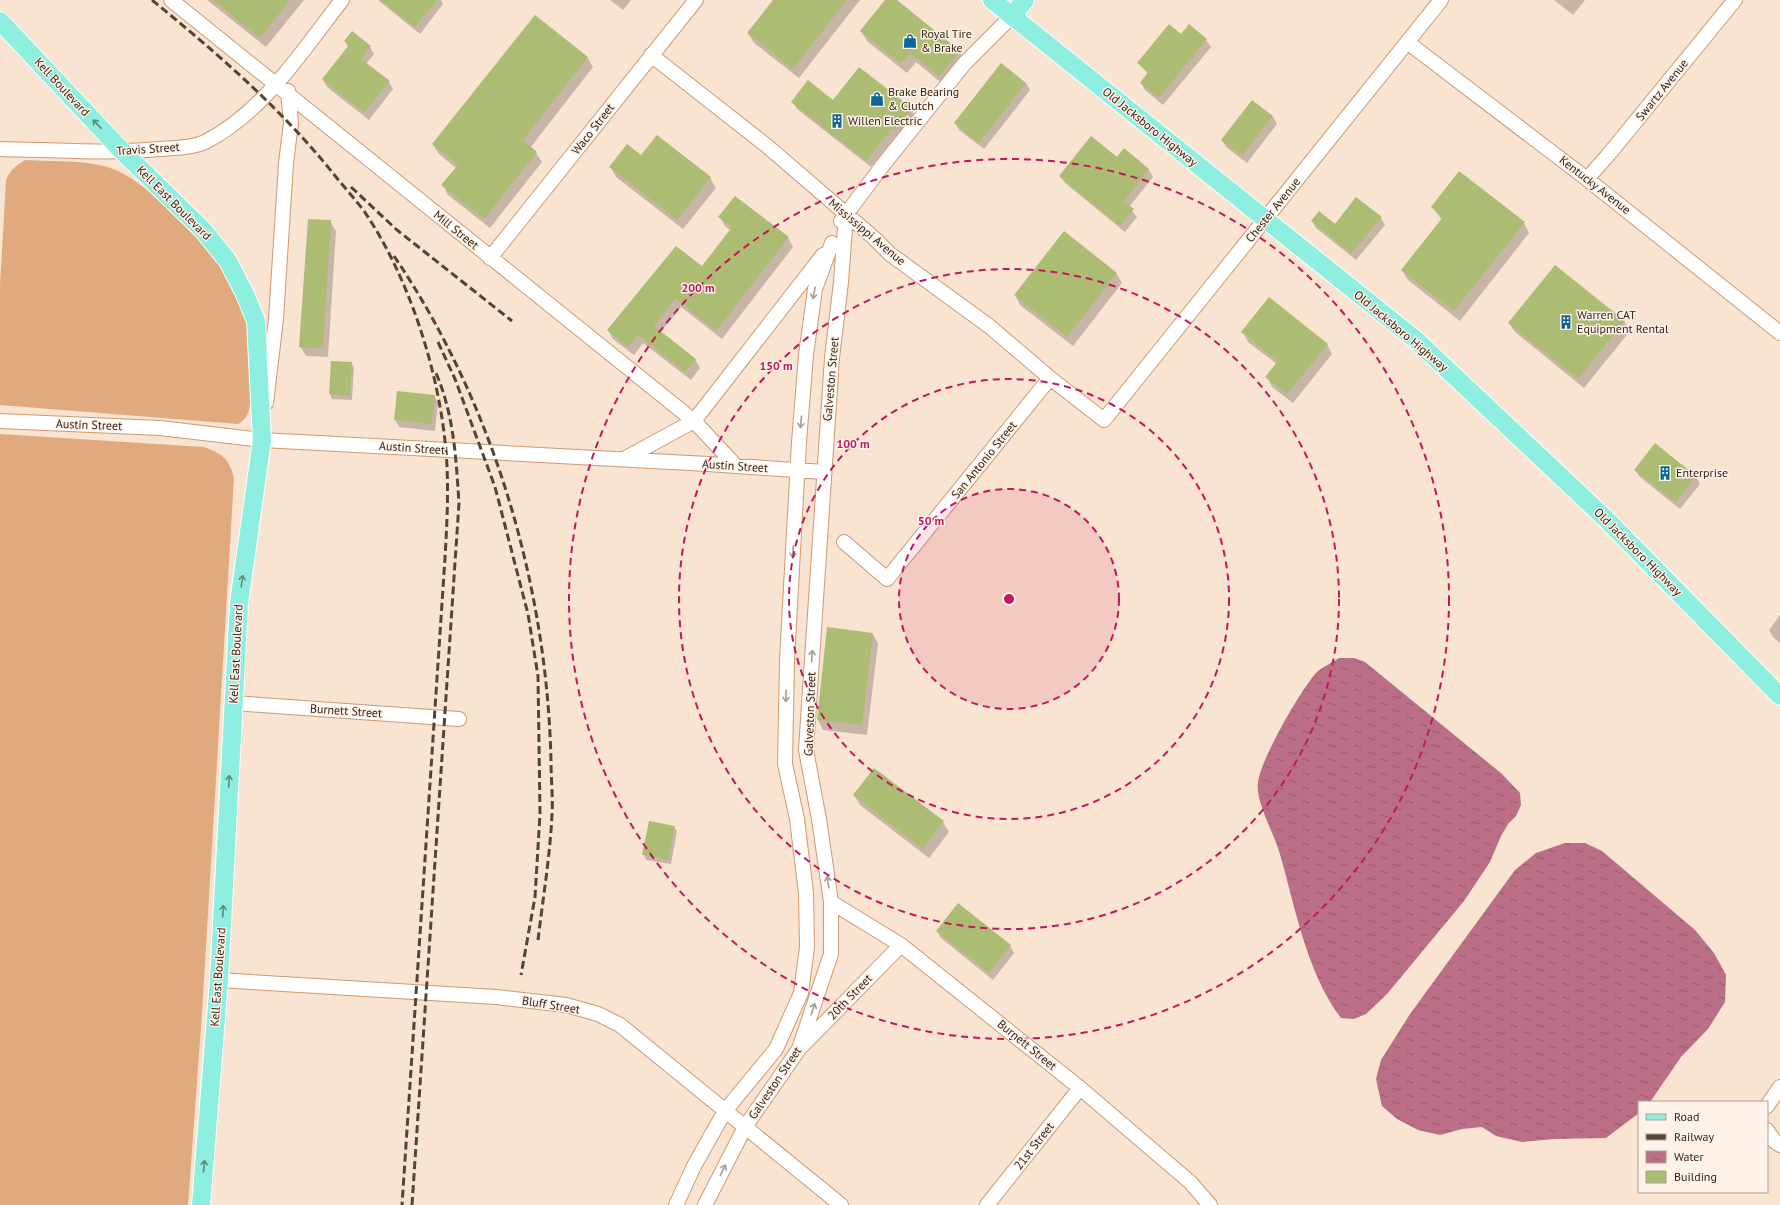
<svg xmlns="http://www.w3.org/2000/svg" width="1780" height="1205" font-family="'PT Sans',sans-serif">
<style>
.grass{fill:#e1aa7e}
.water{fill:url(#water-ripples)}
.shadow{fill:#0003}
.building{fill:#acbd73}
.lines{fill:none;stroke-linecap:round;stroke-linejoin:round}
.minor-casing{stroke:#ce9a70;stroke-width:16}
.major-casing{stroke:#fff;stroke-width:20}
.minor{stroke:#fff;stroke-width:14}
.major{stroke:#8eefe0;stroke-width:18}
.rail{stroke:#574332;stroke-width:3;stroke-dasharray:8 4;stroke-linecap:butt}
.oneway{stroke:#628979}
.oneway2{stroke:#a59c94}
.ring{fill:none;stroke:#c2185b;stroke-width:2;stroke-dasharray:7 5}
.labels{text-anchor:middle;stroke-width:3;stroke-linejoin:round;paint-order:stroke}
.poi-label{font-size:12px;fill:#372312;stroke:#fef2ea;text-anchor:start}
.street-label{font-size:12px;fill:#372312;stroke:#fef2ea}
.centre{fill:#c2185b;stroke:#fef2ea;stroke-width:2}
.ring-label{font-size:12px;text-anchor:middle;font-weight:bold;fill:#c2185b;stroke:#fef2ea;stroke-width:3;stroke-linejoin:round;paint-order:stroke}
</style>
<defs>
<pattern id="water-ripples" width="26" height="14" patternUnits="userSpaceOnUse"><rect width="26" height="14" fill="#bb6f87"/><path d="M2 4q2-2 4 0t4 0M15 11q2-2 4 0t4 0" fill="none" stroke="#995b6d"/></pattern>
</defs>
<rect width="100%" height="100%" fill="#f9e3d1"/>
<path class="grass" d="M25,160c28,2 68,-1 93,11 20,9 36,25 52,40 18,16 37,32 51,52 12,17 26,49 29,70 3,16 2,35 1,51 -1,15 2,32 -13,40l-238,-19v-120l6,-104c3,-10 10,-16 19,-21z
M0,434l204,13c18,7 25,11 30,31l-32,535 -14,192h-188z"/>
<path class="water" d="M1339,658h15l11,4 137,112 18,19 1,12 -5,11 -8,8 -7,12 -11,26 -26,39 -77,93 -21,20 -12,5 -13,-1c-35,-46 -46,-113 -62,-167 -6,-20 -24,-50 -21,-69 3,-23 42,-91 58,-109 6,-6 16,-10 23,-15z
M1565,843h20l17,8 93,79 19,23 12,22 -1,27 -17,27 -27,28 -31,45h-11v11l-33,25 -52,1 -32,3 -26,-6 -14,-9 -20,2 -22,6 -22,-5 -21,-11 -15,-13 -6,-27 5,-19 29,-46 105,-144 21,-17z"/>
<path class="shadow" d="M207,0h97l-38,47z
M378,0h63l2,4 -23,30z
M610,0h21l-8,10z
M775,0h85l-61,78 -45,-35 -6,-10z
M886,0h9l64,51 6,10 -20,25 -29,-24 -9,11 -40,-32 -6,-10z
M1554,0h31l-12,15z
M1181,35l25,5 5,7 -48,58 -18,-15 -4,-7 7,-9 -9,-11z
M345,41l25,6 4,7 -8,10 23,18 4,7 -24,31 -42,-33 -4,-7 25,-33z
M587,57l6,10 -63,81 6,5 6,9 -52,66 -42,-33 -5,-10 13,-17 -17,-14 -6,-9z
M1026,83l4,7 -46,59 -25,-19 -4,-7z
M834,101l77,8 4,7 -16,21 -2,-2 -26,32 -74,-58 -4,-7z
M1252,101l21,16 4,7 -30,39 -21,-16 -4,-7z
M1124,150l25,20 4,7 -24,30 8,10 -12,15 -60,-49 -5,-7 57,-18z
M641,157l69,21 6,10 -33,41 -67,-52 -5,-10z
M1356,198l25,20 4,7 -29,35 -40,-32 -4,-7 23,4z
M1432,207l92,16 5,10 -69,88 -52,-41 -6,-10 40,-50z
M720,217l68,21 5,9 -71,92 -41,-32 -20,25 34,27 5,9 -9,12 -48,-37 -9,12 -21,-16 -5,-9 94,-63 29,-36 -6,-5z
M330,221l6,10 -8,126 -22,-1 -6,-10z
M1116,273l6,10 -49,63 -53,-41 -5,-10z
M1624,321l6,10 -46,57 -69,-56 -6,-9z
M1243,332l84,12 5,10 -39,49 -21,-16 -5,-10 10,-13 -29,-22z
M332,362l19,1 3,4 -2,33 -20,-1 -2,-5z
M434,396l4,7 -3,28 -36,-4 -4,-7z
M1635,470l61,6 4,8 -20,25 -40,-32z
M1780,615v28l-7,-6 -4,-7z
M872,633l6,10 -11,92 -44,-5 -5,-10z
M874,769l69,53 6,10 -20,26 -69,-53 -6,-10z
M674,827l3,4 -6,33 -25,-4 -2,-5z
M937,931l73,15 4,7 -21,27 -52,-42z"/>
<path class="building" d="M213,0h77l-30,38z
M380,0h57l-22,27z
M773,0h74l-54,69 -46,-36z
M885,0h12l63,51 -21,26 -29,-24 -9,11 -41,-33z
M535,15l53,42 -65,83 14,12 -53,67 -43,-34 17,-20 -26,-21z
M1169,24l12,10 8,-10 18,15 -48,59 -19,-15 8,-11 -11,-9z
M352,31l19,15 -10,13 29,22 -26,32 -42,-34 27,-34 -5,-4z
M1001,63l25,20 -47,60 -25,-20z
M859,67l53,41 -17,22 -3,-2 -26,33 -75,-59 17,-22 25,20z
M1252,100l21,16 -31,40 -21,-16z
M657,135l54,42 -34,43 -68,-53 18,-23 14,11z
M1091,136l26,21 7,-9 25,21 -25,32 10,8 -14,17 -61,-50z
M1459,171l66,51 -71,89 -53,-41 42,-53 -12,-10z
M735,196l54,41 -73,94 -41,-33 -21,28 42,33 -11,13 -47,-37 -10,12 -21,-17 69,-84 26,20 30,-39 -14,-10z
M1356,197l26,20 -31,36 -40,-32 8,-10 16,13z
M308,219l23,1 -8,128 -24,-1z
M1064,231l53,42 -50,64 -53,-42z
M1555,265l70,56 -47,58 -70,-56z
M1269,297l59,47 -41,50 -22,-17 13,-16 -37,-29z
M331,361l21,1 -2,34 -21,-2z
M397,391l38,4 -3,29 -38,-4z
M1655,443l41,33 -20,26 -42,-32z
M827,627l46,6 -11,92 -45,-5z
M874,768l70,53 -21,28 -70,-54z
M649,821l26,5 -7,34 -26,-5z
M958,903l53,42 -22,28 -53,-42z"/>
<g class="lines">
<defs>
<path id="minor" d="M171,0l523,421 42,45
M1407,42l180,137 193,154
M651,55l116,91 107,92 16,16 99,72 61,52 54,42 337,-420
M0,149c53,1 107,5 160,0 14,-1 32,-1 45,-7 59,-30 97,-91 137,-142
M1587,179l22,-25 126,-154
M841,221l42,-56 81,-101 48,-48
M490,258l206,-258
M266,403l10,-84 10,-156 5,-40 -3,-32
M0,421l160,7 102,12 446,24 116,8
M624,459l70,-38 129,-166
M844,542l43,37 163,-201
M233,703l226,16
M831,902l70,43 179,143 110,94 20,23
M219,980l277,17 70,8 32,9 22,11 221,180
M802,1046l99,-101
M1767,1106l13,-19
M1767,1130l7,11 6,4
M676,1205l18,-39 31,-55 51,-62 25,-56 6,-46 -1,-54 -9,-74 -12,-55 2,-104 12,-218 7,-87 9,-66 17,-46
M705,1205l40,-78 54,-78 32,-95v-52l-12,-83 -13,-69 26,-392 9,-76 5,-67
M987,1205l93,-117"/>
<path id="major" d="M992,0l424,340 190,179 174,177
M1012,16l13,-16
M0,21l123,131 80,78 25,31 17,33 11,27 6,119 -23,163 -20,377 -18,225"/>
</defs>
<use href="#minor" class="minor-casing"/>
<use href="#major" class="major-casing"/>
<use href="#minor" class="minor"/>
<use href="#major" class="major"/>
<path class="rail" d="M152,0c66,54 131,110 184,177 9,11 19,22 28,34 45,66 75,160 82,240 3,36 1,71 -1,107l-43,647
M351,187l46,43 115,91
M394,256c99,146 153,329 157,505 0,18 2,36 1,54 -2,41 -9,83 -14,125
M438,342l17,37 40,108 33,127 10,62 2,138 -5,83 -14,78
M412,1205l47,-702c-3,-45 -5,-88 -23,-130"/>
</g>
<defs><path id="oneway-shaft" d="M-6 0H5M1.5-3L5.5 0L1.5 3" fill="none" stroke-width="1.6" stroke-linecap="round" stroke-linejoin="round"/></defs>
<g class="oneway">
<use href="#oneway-shaft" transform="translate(97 124) rotate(-133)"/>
<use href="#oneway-shaft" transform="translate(242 581) rotate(-82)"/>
<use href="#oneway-shaft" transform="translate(229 781) rotate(-87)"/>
<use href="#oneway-shaft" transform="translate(223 911) rotate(-87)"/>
<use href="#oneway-shaft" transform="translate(204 1166) rotate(-85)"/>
</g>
<g class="oneway2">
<use href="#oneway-shaft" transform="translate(814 293) rotate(100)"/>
<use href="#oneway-shaft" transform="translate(801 422) rotate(95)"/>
<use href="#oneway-shaft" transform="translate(793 552) rotate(93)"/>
<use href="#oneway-shaft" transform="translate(812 656) rotate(-86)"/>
<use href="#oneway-shaft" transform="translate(786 696) rotate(91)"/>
<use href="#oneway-shaft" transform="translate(828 882) rotate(-98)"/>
<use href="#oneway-shaft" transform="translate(813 1009) rotate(-72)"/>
<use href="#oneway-shaft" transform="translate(723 1170) rotate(-63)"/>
</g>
<circle cx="1009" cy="599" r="110" fill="#c2185b" fill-opacity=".12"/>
<g class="ring">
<circle cx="1009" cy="599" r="110"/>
<circle cx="1009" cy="599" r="220"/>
<circle cx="1009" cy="599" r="330"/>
<circle cx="1009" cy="599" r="440"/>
</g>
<defs>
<symbol id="shop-bare" viewBox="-9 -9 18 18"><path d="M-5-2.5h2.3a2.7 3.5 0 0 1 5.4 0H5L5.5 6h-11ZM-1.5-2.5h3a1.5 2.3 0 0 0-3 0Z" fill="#0c6797" stroke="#fef2ea" stroke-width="2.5" paint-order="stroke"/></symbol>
<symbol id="building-bare" viewBox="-9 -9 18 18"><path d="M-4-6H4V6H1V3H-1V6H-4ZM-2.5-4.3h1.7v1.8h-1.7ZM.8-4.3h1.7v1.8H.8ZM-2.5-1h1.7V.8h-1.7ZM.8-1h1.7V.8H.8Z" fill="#0c6797" stroke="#fef2ea" stroke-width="2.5" paint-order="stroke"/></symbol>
</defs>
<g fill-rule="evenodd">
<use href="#shop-bare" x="900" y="31" width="20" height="20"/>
<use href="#shop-bare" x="867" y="89" width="20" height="20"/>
<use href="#building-bare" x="827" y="111" width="20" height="20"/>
<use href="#building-bare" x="1556" y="312" width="20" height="20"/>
<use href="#building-bare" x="1655" y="463" width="20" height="20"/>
</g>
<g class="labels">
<g class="poi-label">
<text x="921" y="38">Royal Tire<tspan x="921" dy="14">&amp; Brake</tspan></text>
<text x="888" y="96">Brake Bearing<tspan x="888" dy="14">&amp; Clutch</tspan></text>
<text x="848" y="125">Willen Electric</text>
<text x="1577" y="319">Warren CAT<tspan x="1577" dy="14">Equipment Rental</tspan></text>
<text x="1676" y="477">Enterprise</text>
</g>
<g class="street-label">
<text transform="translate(62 87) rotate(47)" y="4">Kell Boulevard</text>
<text transform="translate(1662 90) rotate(-51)" y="4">Swartz Avenue</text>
<text transform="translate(1150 127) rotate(39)" y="4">Old Jacksboro Highway</text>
<text transform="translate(593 129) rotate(-52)" y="4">Waco Street</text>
<text transform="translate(148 149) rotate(-4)" y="4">Travis Street</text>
<text transform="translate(1595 185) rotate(38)" y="4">Kentucky Avenue</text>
<text transform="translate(174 203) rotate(45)" y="4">Kell East Boulevard</text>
<text transform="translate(1273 210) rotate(-51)" y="4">Chester Avenue</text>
<text transform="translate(456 230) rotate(39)" y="4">Mill Street</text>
<text transform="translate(867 232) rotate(40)" y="4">Mississippi Avenue</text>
<text transform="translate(1401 331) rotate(40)" y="4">Old Jacksboro Highway</text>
<text transform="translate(831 379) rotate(-85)" y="4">Galveston Street</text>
<text transform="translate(89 425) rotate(2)" y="4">Austin Street</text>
<text transform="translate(412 448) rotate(4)" y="4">Austin Street</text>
<text transform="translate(984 460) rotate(-51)" y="4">San Antonio Street</text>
<text transform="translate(735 466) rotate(4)" y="4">Austin Street</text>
<text transform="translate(1638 552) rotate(45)" y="4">Old Jacksboro Highway</text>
<text transform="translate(236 654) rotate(-87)" y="4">Kell East Boulevard</text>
<text transform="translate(346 711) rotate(4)" y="4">Burnett Street</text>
<text transform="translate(810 714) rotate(-88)" y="4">Galveston Street</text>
<text transform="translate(218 977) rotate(-86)" y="4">Kell East Boulevard</text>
<text transform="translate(850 997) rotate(-46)" y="4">20th Street</text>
<text transform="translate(551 1005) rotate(9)" y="4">Bluff Street</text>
<text transform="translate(1027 1045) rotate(39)" y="4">Burnett Street</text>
<text transform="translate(775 1083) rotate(-56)" y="4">Galveston Street</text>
<text transform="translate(1034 1146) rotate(-52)" y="4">21st Street</text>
</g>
</g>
<circle cx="1009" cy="599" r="6" class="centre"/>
<g class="ring-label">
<text x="698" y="292">200 m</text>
<text x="776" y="370">150 m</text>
<text x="853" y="448">100 m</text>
<text x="931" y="525">50 m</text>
</g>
<rect x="1638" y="1101" width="130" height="92" fill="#fef2ea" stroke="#ae9f94"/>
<rect x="1646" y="1114" width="20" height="6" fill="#8eefe0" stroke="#ae9f94"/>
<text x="1674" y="1121" font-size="12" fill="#372312">Road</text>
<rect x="1646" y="1134" width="20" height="6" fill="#574332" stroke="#ae9f94"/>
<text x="1674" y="1141" font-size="12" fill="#372312">Railway</text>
<rect x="1646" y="1151" width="20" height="12" fill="url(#water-ripples)" stroke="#ae9f94"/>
<text x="1674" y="1161" font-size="12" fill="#372312">Water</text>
<rect x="1646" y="1171" width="20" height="12" fill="#acbd73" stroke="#ae9f94"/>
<text x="1674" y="1181" font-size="12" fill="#372312">Building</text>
</svg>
